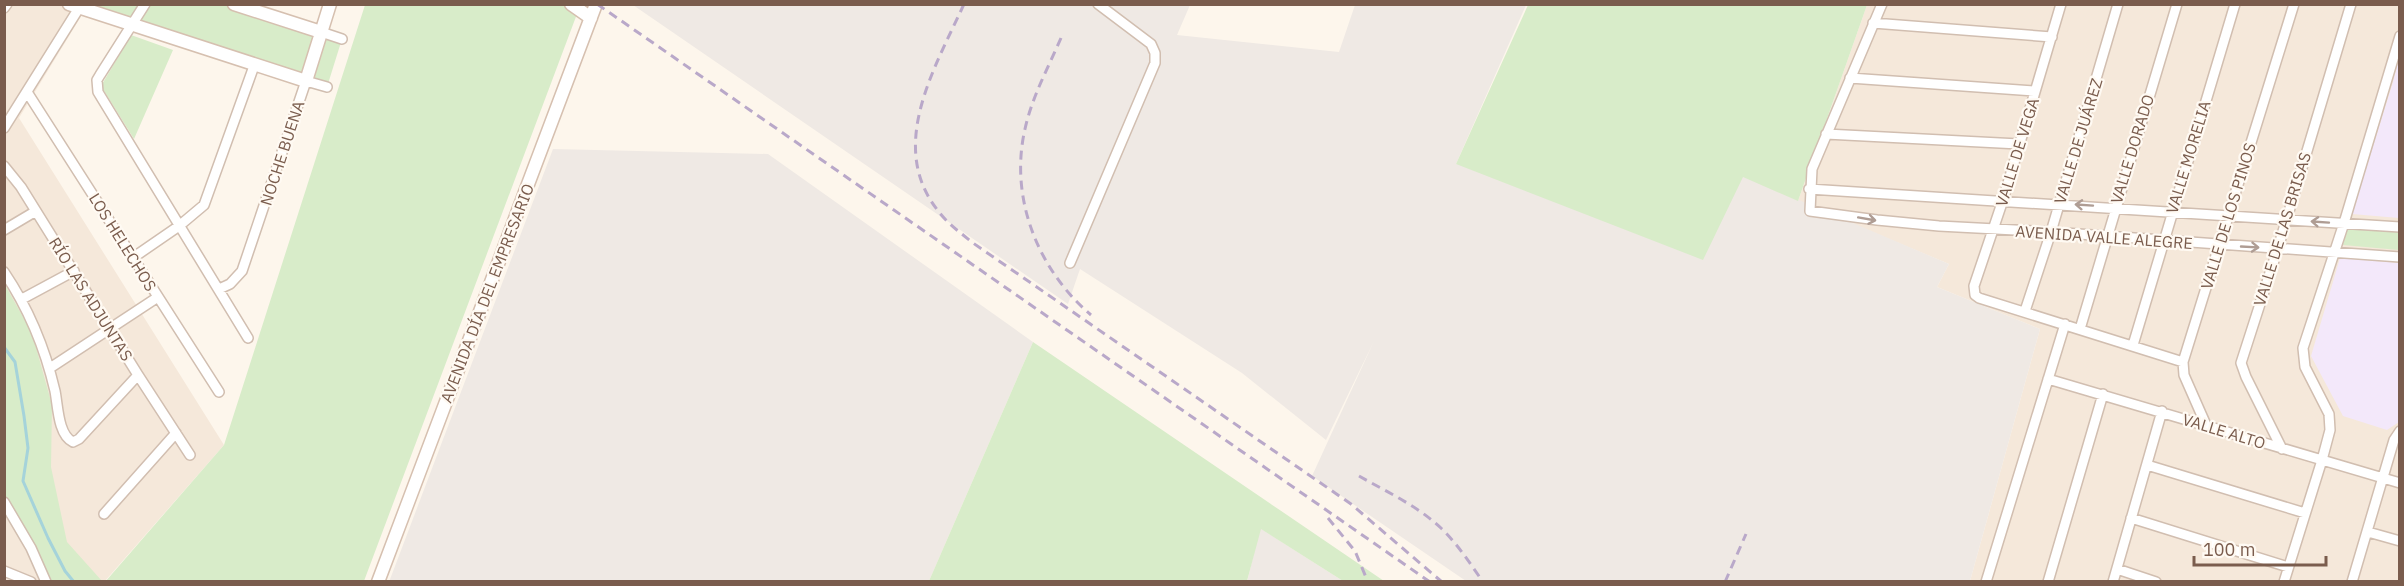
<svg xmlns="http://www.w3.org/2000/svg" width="2404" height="586" font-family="'IBM Plex Sans',sans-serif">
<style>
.residential{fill:#f5e8da}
.industrial{fill:#efe9e4}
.education{fill:#f3e8fa}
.green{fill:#d8ecc9}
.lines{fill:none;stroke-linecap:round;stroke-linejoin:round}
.stream{stroke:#a5d3da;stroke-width:3}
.street-casing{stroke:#d1beb0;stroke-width:12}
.secondary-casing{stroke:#d6c0b0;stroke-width:15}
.street{stroke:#fff;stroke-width:9}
.secondary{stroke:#fff;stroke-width:12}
.rail{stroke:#b9a8c9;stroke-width:3;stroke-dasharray:9 6;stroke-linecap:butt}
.oneway{stroke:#af9d94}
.labels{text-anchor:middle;stroke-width:4.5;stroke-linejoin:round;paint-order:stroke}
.street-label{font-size:16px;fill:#7a5c4d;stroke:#fffaf3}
</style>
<rect width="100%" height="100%" fill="#fdf6ec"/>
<path class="residential" d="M4,5h84l-69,113 205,327 -119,136h-100z
M1867,5h532v576h-429l70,-252 -103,-42 12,-23 -151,-63z"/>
<path class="industrial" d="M633,5h557l-13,30 162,17 16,-47h171l-70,159 287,12 206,88 -12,23 103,42 -70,252h-504l-154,-105 62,-135 -48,99 -84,-67 -162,-104 -12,35z
M553,149l215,5 265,188 -104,239 -540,1z
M1260,528l83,53 -96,1z"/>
<path class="education" d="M2399,58v160l-47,-4 41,-132z
M2340,258l59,5v159l-12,8 -44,-14 -32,-60z"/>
<path class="green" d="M563,4l14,10 -213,567 -259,1 119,-137 141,-440z
M69,5h165l108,34 -15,48z
M1528,5h339l-69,196 -55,-24 -40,83 -247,-96z
M131,35l42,15 -39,89 -33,-53z
M2347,228l52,3v19l-56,-5z
M4,283l28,50 20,72 -1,62 16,75 35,39h-51l-45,-84z
M1033,342l351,239h-41l-82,-52 -14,52h-318z"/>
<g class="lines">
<path class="stream" d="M4,347l11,15 9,54 4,32 -5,33 25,57 17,33 9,11"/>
<defs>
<path id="street" d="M145,4l-45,71 -3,5 1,12 150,246
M1882,4l-70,165 -2,42 67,9 62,6 112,6 349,25
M2061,4l-58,196 -29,86 1,9 4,3 204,64
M4,8l3,-4
M1873,23l179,14
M321,32l21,7
M1850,78l185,13
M27,92l192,300
M4,128l75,-120
M1826,134l193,10
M4,166l17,21 117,188 52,80
M1809,189l591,38
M4,230l32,-19
M134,257l45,-31 25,-21 50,-139
M1070,263l85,-200v-10l-4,-9 -53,-40
M4,272c25,37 41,76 51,119 3,15 3,44 18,51l6,-3 59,-64
M219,289l11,-5 12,-13 64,-190 21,6
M22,299l52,-28
M2025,311l26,-79 67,-228
M2080,329l97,-325
M2133,345l102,-341
M50,368l108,-71
M2048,379l352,104
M2206,425l-22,-50 -1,-13 111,-358
M2282,449l-36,-72 -5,-14 37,-115 73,-244
M2147,465l158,48
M4,502l27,46 15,34
M104,514l72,-81
M2131,518l157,49
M2368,532l32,9
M2117,569l39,13
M4,571l27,11
M1986,582l79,-258
M2048,582l55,-188
M2113,582l49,-171
M2284,582l38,-122 8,-30 -1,-16 -24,-47 -2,-19 41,-125 56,-187
M2352,582l42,-142 6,-9"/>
<path id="secondary" d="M69,4l237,77 24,-77
M234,4l87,28
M571,4l20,14
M378,582l218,-578"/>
</defs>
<use href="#street" class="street-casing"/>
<use href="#secondary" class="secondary-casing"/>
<use href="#street" class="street"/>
<use href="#secondary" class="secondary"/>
<path class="rail" d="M597,4l833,578
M964,4c-29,64 -78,143 -25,208 9,12 22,21 34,31l378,261 91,78
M1061,38c-13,30 -29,59 -36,91 -16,69 13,141 66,186
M1359,476c28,16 59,30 83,53 16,16 28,34 41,53
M1328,518l27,33 13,31
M1725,582l21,-48"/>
</g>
<defs><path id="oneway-shaft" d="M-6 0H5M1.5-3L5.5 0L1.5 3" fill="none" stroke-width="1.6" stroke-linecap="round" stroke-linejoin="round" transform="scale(1.5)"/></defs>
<g class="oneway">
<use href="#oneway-shaft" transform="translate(2084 205) rotate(-176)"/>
<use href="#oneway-shaft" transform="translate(1867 219) rotate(10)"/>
<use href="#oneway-shaft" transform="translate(2320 222) rotate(-176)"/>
<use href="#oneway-shaft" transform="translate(2250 247) rotate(3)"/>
</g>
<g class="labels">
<g class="street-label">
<text transform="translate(2078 141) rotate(-73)" y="6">VALLE DE JUÁREZ</text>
<text transform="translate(2132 149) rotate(-73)" y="6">VALLE DORADO</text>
<text transform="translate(2017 152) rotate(-73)" y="6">VALLE DE VEGA</text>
<text transform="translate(282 153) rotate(-72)" y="6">NOCHE BUENA</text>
<text transform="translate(2188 157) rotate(-73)" y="6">VALLE MORELIA</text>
<text transform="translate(2228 216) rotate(-73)" y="6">VALLE DE LOS PINOS</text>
<text transform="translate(2282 229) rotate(-73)" y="6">VALLE DE LAS BRISAS</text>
<text transform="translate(2104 237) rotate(4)" y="6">AVENIDA VALLE ALEGRE</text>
<text transform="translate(123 242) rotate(58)" y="6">LOS HELECHOS</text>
<text transform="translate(487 293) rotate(-69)" y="6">AVENIDA DÍA DEL EMPRESARIO</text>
<text transform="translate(91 299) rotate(58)" y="6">RÍO LAS ADJUNTAS</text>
<text transform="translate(2224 431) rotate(17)" y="6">VALLE ALTO</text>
</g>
</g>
<rect width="2404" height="586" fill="none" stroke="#7a5c4d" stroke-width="12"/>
<path d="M2194 556v9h132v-9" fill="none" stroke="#7a5c4d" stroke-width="3"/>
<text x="2203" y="556" font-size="18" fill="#7a5c4d" stroke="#fffaf3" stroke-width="4.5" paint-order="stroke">100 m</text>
</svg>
